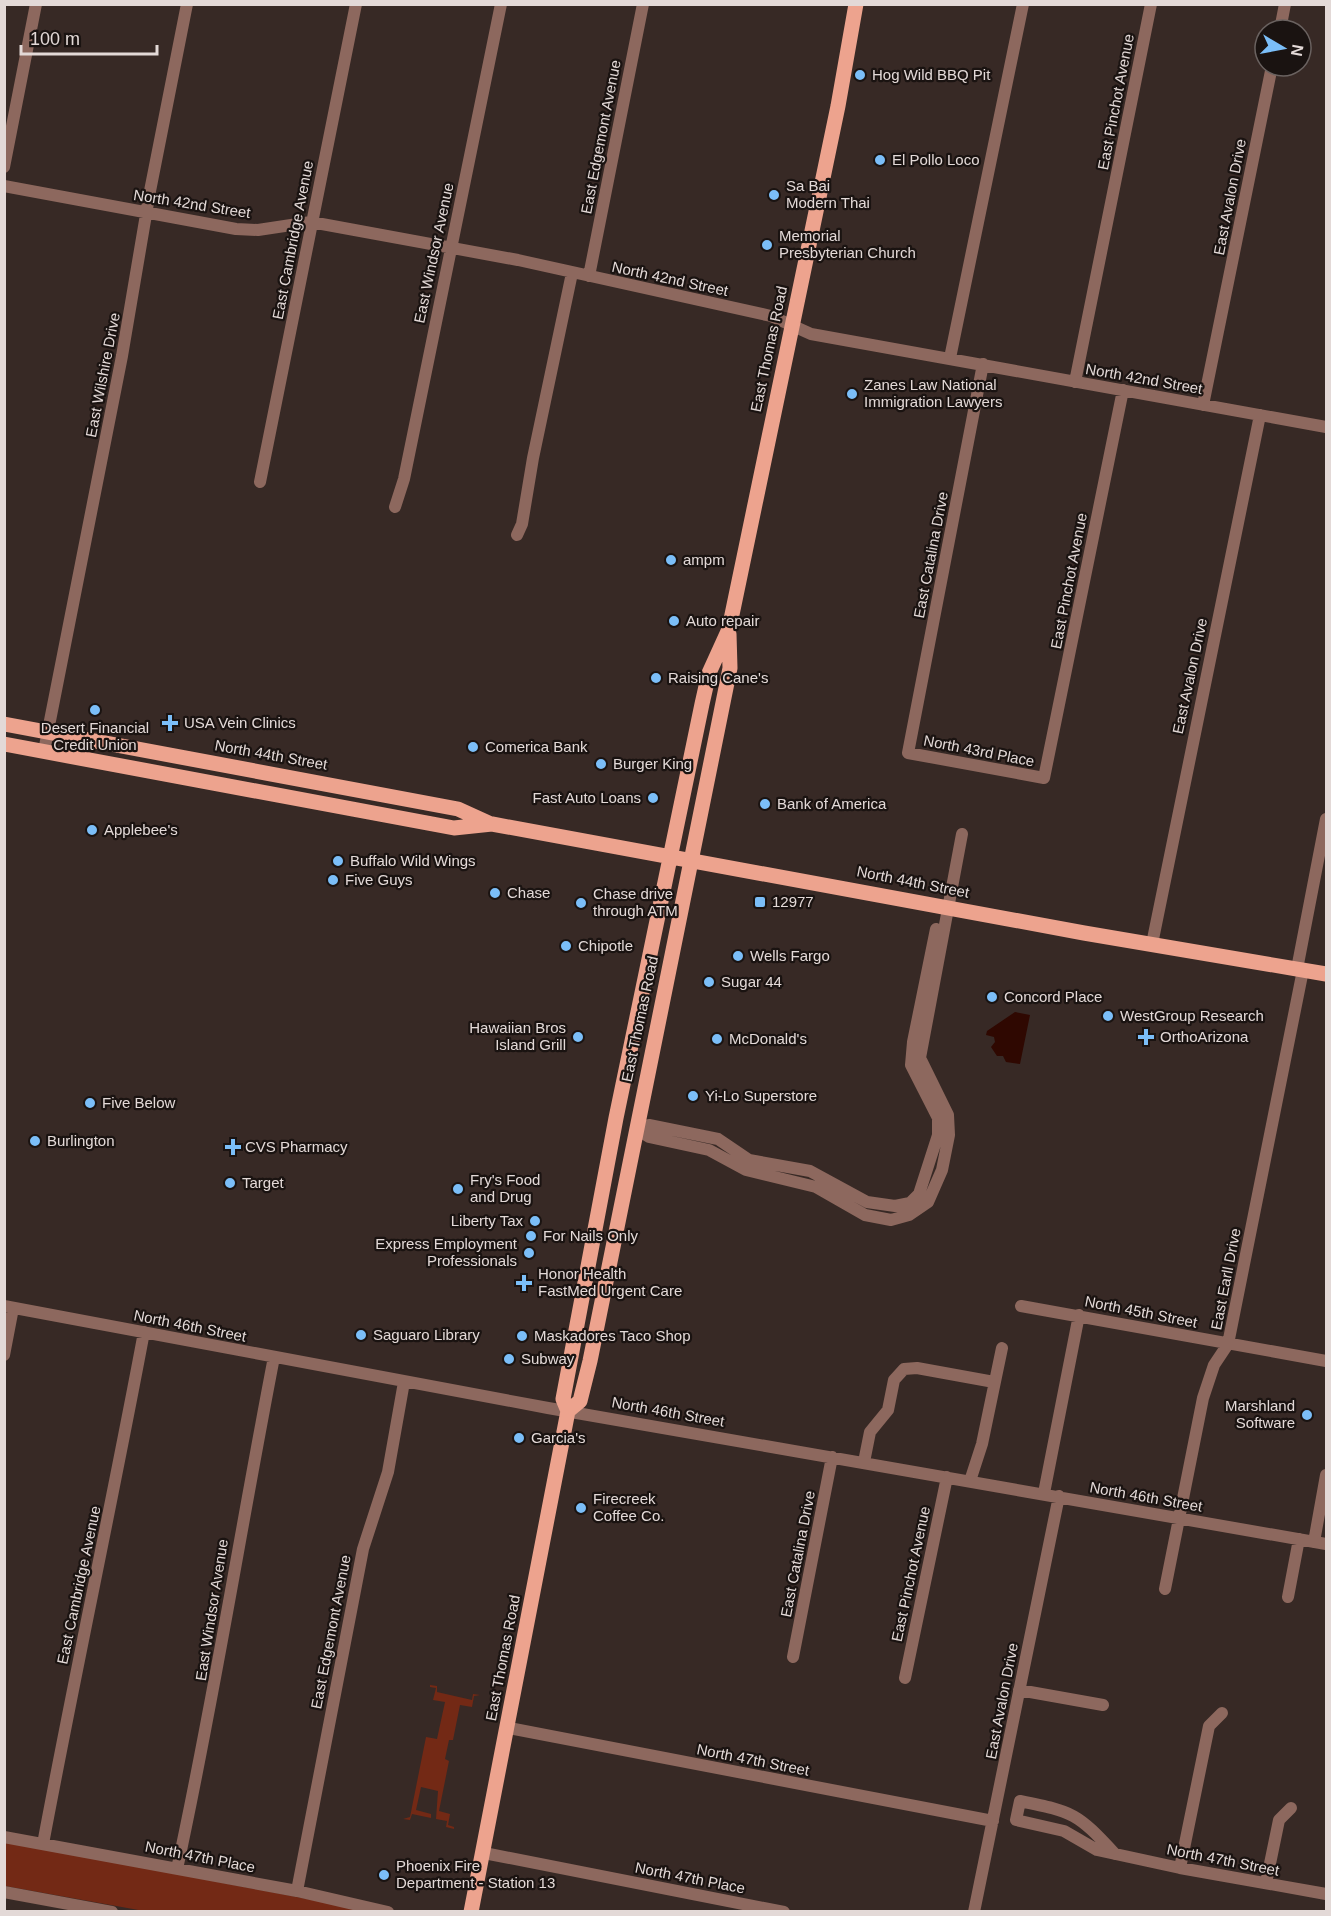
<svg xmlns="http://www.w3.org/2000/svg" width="1331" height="1916" font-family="Helvetica,sans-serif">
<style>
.green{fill:#732915}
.water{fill:#2f0801}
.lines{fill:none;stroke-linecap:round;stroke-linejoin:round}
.minor{stroke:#8d685e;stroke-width:12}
.major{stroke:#eda38e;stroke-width:15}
.poi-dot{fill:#7bbef8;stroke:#1a1311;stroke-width:2}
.labels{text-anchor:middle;stroke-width:4.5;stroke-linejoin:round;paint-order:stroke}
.poi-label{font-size:15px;fill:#e3d9d7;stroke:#1a1311;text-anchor:start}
.street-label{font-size:15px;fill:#e3d9d7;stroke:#1a1311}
</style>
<rect width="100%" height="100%" fill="#372925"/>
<path class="green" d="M430,1685l7,1v6l35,8 1,-6 7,1 -6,1 -2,11 -12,-2 -7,35h-4l-4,19 4,2 -10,50 11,3 -2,11 6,2v2l-8,-2 1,-6 -11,-2 2,-28 -17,-4 -5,23 15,4v4l-19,-4 -2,6 -7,-1 7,-2 16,-80 11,2 8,-37 -12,-2 3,-12 -6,-1z
M4,1841l366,70h-226l-139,-25z"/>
<path class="water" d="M1015,1012l15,3 -10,49 -14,-2 -3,-6h-6l-6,-9 4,-5 -1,-5 -8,-2 1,-4z"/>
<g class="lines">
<path class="minor" d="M1280,30l5,-26
M4,167l32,-163
M4,186l232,43 22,1 53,-8 207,38 253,56 40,18 515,93
M589,276l54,-272
M950,358l73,-354
M983,364l-75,389 136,25 79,-388
M1075,382l76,-378
M1203,405l69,-339
M260,482l96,-478
M395,507l9,-28 97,-475
M517,535l5,-11 11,-66 39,-185
M44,751l78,-395 28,-165 37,-187
M1152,944l108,-529
M1297,969l29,-150
M636,1129l13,8 60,13 37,20 70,17 49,28 26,5 18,-5 19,-13 14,-32 7,-35 -1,-20 -28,-57 42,-224
M636,1129l13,-4 69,14 31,21 61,11 57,31 28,4 15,-3 9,-9 19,-59v-17l-27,-53 2,-23 23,-113
M4,1306l544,102 778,136
M1021,1306l305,55
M4,1355l9,-47
M864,1462l6,-30 18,-22 6,-30 10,-11 13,-1 77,14
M970,1481l12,-37 20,-96
M1044,1493l35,-178
M1314,1542l12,-67
M1165,1589l38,-191 11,-33 14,-21 75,-374
M1288,1597l11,-58
M793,1657l39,-200
M905,1678l42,-201
M1019,1690l84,15
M509,1728l484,93
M4,1837l293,54 91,21
M43,1844c32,-171 69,-341 101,-512
M484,1853l300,59
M1115,1854c-38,-41 -41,-42 -95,-53l-4,19 48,11 33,19 83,18 146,26
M1180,1868l29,-142 13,-13
M177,1869c37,-170 64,-342 97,-512
M1266,1883l13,-63 12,-12
M297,1891l66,-342 25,-77 16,-90
M4,1892l108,20
M974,1912l85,-416"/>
<path class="major" d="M4,724l454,85 33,15
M4,744l450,84 38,-4 592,109 242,41
M568,1411l12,-10 10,-40 140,-693 -1,-34
M471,1912l97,-501 -5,-12 53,-281 86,-414 7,-31 20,-44 109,-523 18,-102"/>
</g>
<g class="poi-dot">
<circle cx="860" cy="75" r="6"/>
<circle cx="880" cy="160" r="6"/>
<circle cx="774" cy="195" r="6"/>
<circle cx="767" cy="245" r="6"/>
<circle cx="852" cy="394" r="6"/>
<circle cx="671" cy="560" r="6"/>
<circle cx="674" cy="621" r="6"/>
<circle cx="656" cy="678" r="6"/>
<circle cx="95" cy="710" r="6"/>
<path d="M167 714h6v6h6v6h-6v6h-6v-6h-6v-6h6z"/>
<circle cx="473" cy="747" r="6"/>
<circle cx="601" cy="764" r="6"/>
<circle cx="653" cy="798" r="6"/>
<circle cx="765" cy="804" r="6"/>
<circle cx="92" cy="830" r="6"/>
<circle cx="338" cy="861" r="6"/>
<circle cx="333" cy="880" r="6"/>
<circle cx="495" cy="893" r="6"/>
<rect x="754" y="896" width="12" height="12" rx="3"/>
<circle cx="581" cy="903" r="6"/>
<circle cx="566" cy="946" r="6"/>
<circle cx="738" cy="956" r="6"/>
<circle cx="709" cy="982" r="6"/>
<circle cx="992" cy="997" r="6"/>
<circle cx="1108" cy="1016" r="6"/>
<circle cx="578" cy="1037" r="6"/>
<path d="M1143 1028h6v6h6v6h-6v6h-6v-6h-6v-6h6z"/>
<circle cx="717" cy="1039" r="6"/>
<circle cx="693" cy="1096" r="6"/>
<circle cx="90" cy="1103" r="6"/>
<circle cx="35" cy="1141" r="6"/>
<path d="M230 1138h6v6h6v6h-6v6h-6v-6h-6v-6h6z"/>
<circle cx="230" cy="1183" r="6"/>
<circle cx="458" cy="1189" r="6"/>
<circle cx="535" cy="1221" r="6"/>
<circle cx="531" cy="1236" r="6"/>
<circle cx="529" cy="1253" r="6"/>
<path d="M521 1274h6v6h6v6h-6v6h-6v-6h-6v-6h6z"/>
<circle cx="361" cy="1335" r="6"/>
<circle cx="522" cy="1336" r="6"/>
<circle cx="509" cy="1359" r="6"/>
<circle cx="1307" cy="1415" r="6"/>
<circle cx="519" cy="1438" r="6"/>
<circle cx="581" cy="1508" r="6"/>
<circle cx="384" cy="1875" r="6"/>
</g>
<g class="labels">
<g class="poi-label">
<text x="872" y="80">Hog Wild BBQ Pit</text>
<text x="892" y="165">El Pollo Loco</text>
<text x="786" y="191">Sa Bai<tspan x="786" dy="17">Modern Thai</tspan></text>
<text x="779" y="241">Memorial<tspan x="779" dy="17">Presbyterian Church</tspan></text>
<text x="864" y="390">Zanes Law National<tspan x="864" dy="17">Immigration Lawyers</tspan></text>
<text x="683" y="565">ampm</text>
<text x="686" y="626">Auto repair</text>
<text x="668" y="683">Raising Cane's</text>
<text x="184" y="728">USA Vein Clinics</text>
<text x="95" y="733" text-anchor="middle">Desert Financial<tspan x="95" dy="17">Credit Union</tspan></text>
<text x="485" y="752">Comerica Bank</text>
<text x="613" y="769">Burger King</text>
<text x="641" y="803" text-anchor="end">Fast Auto Loans</text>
<text x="777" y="809">Bank of America</text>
<text x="104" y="835">Applebee's</text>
<text x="350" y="866">Buffalo Wild Wings</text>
<text x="345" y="885">Five Guys</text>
<text x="507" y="898">Chase</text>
<text x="593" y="899">Chase drive<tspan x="593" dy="17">through ATM</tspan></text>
<text x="772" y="907">12977</text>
<text x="578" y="951">Chipotle</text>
<text x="750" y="961">Wells Fargo</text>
<text x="721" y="987">Sugar 44</text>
<text x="1004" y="1002">Concord Place</text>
<text x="1120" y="1021">WestGroup Research</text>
<text x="566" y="1033" text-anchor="end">Hawaiian Bros<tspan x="566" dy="17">Island Grill</tspan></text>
<text x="1160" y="1042">OrthoArizona</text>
<text x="729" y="1044">McDonald's</text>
<text x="705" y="1101">Yi-Lo Superstore</text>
<text x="102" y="1108">Five Below</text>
<text x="47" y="1146">Burlington</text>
<text x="245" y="1152">CVS Pharmacy</text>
<text x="470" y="1185">Fry's Food<tspan x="470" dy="17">and Drug</tspan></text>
<text x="242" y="1188">Target</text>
<text x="523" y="1226" text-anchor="end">Liberty Tax</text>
<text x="543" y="1241">For Nails Only</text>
<text x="517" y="1249" text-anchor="end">Express Employment<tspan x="517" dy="17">Professionals</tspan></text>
<text x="538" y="1279">Honor Health<tspan x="538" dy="17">FastMed Urgent Care</tspan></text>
<text x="373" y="1340">Saguaro Library</text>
<text x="534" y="1341">Maskadores Taco Shop</text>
<text x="521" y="1364">Subway</text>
<text x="1295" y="1411" text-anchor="end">Marshland<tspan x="1295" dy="17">Software</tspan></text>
<text x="531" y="1443">Garcia's</text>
<text x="593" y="1504">Firecreek<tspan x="593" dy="17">Coffee Co.</tspan></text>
<text x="396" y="1871">Phoenix Fire<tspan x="396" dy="17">Department - Station 13</tspan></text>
</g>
<g class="street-label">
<text transform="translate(1116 102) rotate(-79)" y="5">East Pinchot Avenue</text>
<text transform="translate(601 137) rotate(-79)" y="5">East Edgemont Avenue</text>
<text transform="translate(1230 197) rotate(-79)" y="5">East Avalon Drive</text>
<text transform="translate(192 204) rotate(9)" y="5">North 42nd Street</text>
<text transform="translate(293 240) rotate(-79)" y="5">East Cambridge Avenue</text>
<text transform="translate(434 253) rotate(-78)" y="5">East Windsor Avenue</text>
<text transform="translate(670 279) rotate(12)" y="5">North 42nd Street</text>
<text transform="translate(769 349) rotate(-78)" y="5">East Thomas Road</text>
<text transform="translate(103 375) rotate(-79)" y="5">East Wilshire Drive</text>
<text transform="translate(1144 379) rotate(10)" y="5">North 42nd Street</text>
<text transform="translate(931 555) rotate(-79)" y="5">East Catalina Drive</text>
<text transform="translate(1069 581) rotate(-79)" y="5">East Pinchot Avenue</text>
<text transform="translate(1190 676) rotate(-78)" y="5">East Avalon Drive</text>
<text transform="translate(979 751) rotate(11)" y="5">North 43rd Place</text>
<text transform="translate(271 755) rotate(10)" y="5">North 44th Street</text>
<text transform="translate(913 882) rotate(11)" y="5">North 44th Street</text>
<text transform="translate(640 1019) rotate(-78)" y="5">East Thomas Road</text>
<text transform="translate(1226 1279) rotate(-79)" y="5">East Earll Drive</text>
<text transform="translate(1141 1312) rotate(11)" y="5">North 45th Street</text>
<text transform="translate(190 1326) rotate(11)" y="5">North 46th Street</text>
<text transform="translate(668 1412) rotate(10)" y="5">North 46th Street</text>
<text transform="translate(1146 1497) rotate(10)" y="5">North 46th Street</text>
<text transform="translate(798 1554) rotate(-79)" y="5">East Catalina Drive</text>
<text transform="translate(911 1574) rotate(-78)" y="5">East Pinchot Avenue</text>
<text transform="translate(79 1585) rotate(-78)" y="5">East Cambridge Avenue</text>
<text transform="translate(212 1610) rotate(-81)" y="5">East Windsor Avenue</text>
<text transform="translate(331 1632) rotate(-79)" y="5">East Edgemont Avenue</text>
<text transform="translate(503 1658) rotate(-79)" y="5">East Thomas Road</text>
<text transform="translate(1002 1701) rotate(-79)" y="5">East Avalon Drive</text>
<text transform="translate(753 1760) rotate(11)" y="5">North 47th Street</text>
<text transform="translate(200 1857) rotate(11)" y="5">North 47th Place</text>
<text transform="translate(1223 1860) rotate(11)" y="5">North 47th Street</text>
<text transform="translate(690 1878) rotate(11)" y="5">North 47th Place</text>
</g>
</g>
<rect width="1331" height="1916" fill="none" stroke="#e3d9d7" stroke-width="12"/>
<g transform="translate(1283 48) rotate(100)"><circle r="28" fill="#1a1311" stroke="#6a6260" stroke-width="1.5"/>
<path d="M0-4.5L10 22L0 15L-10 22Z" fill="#7bbef8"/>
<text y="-9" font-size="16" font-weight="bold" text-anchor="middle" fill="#e3d9d7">N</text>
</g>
<path d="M21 45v9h136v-9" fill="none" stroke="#e3d9d7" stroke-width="3"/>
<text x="30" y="45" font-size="18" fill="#e3d9d7" stroke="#1a1311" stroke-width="4.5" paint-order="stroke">100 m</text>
</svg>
